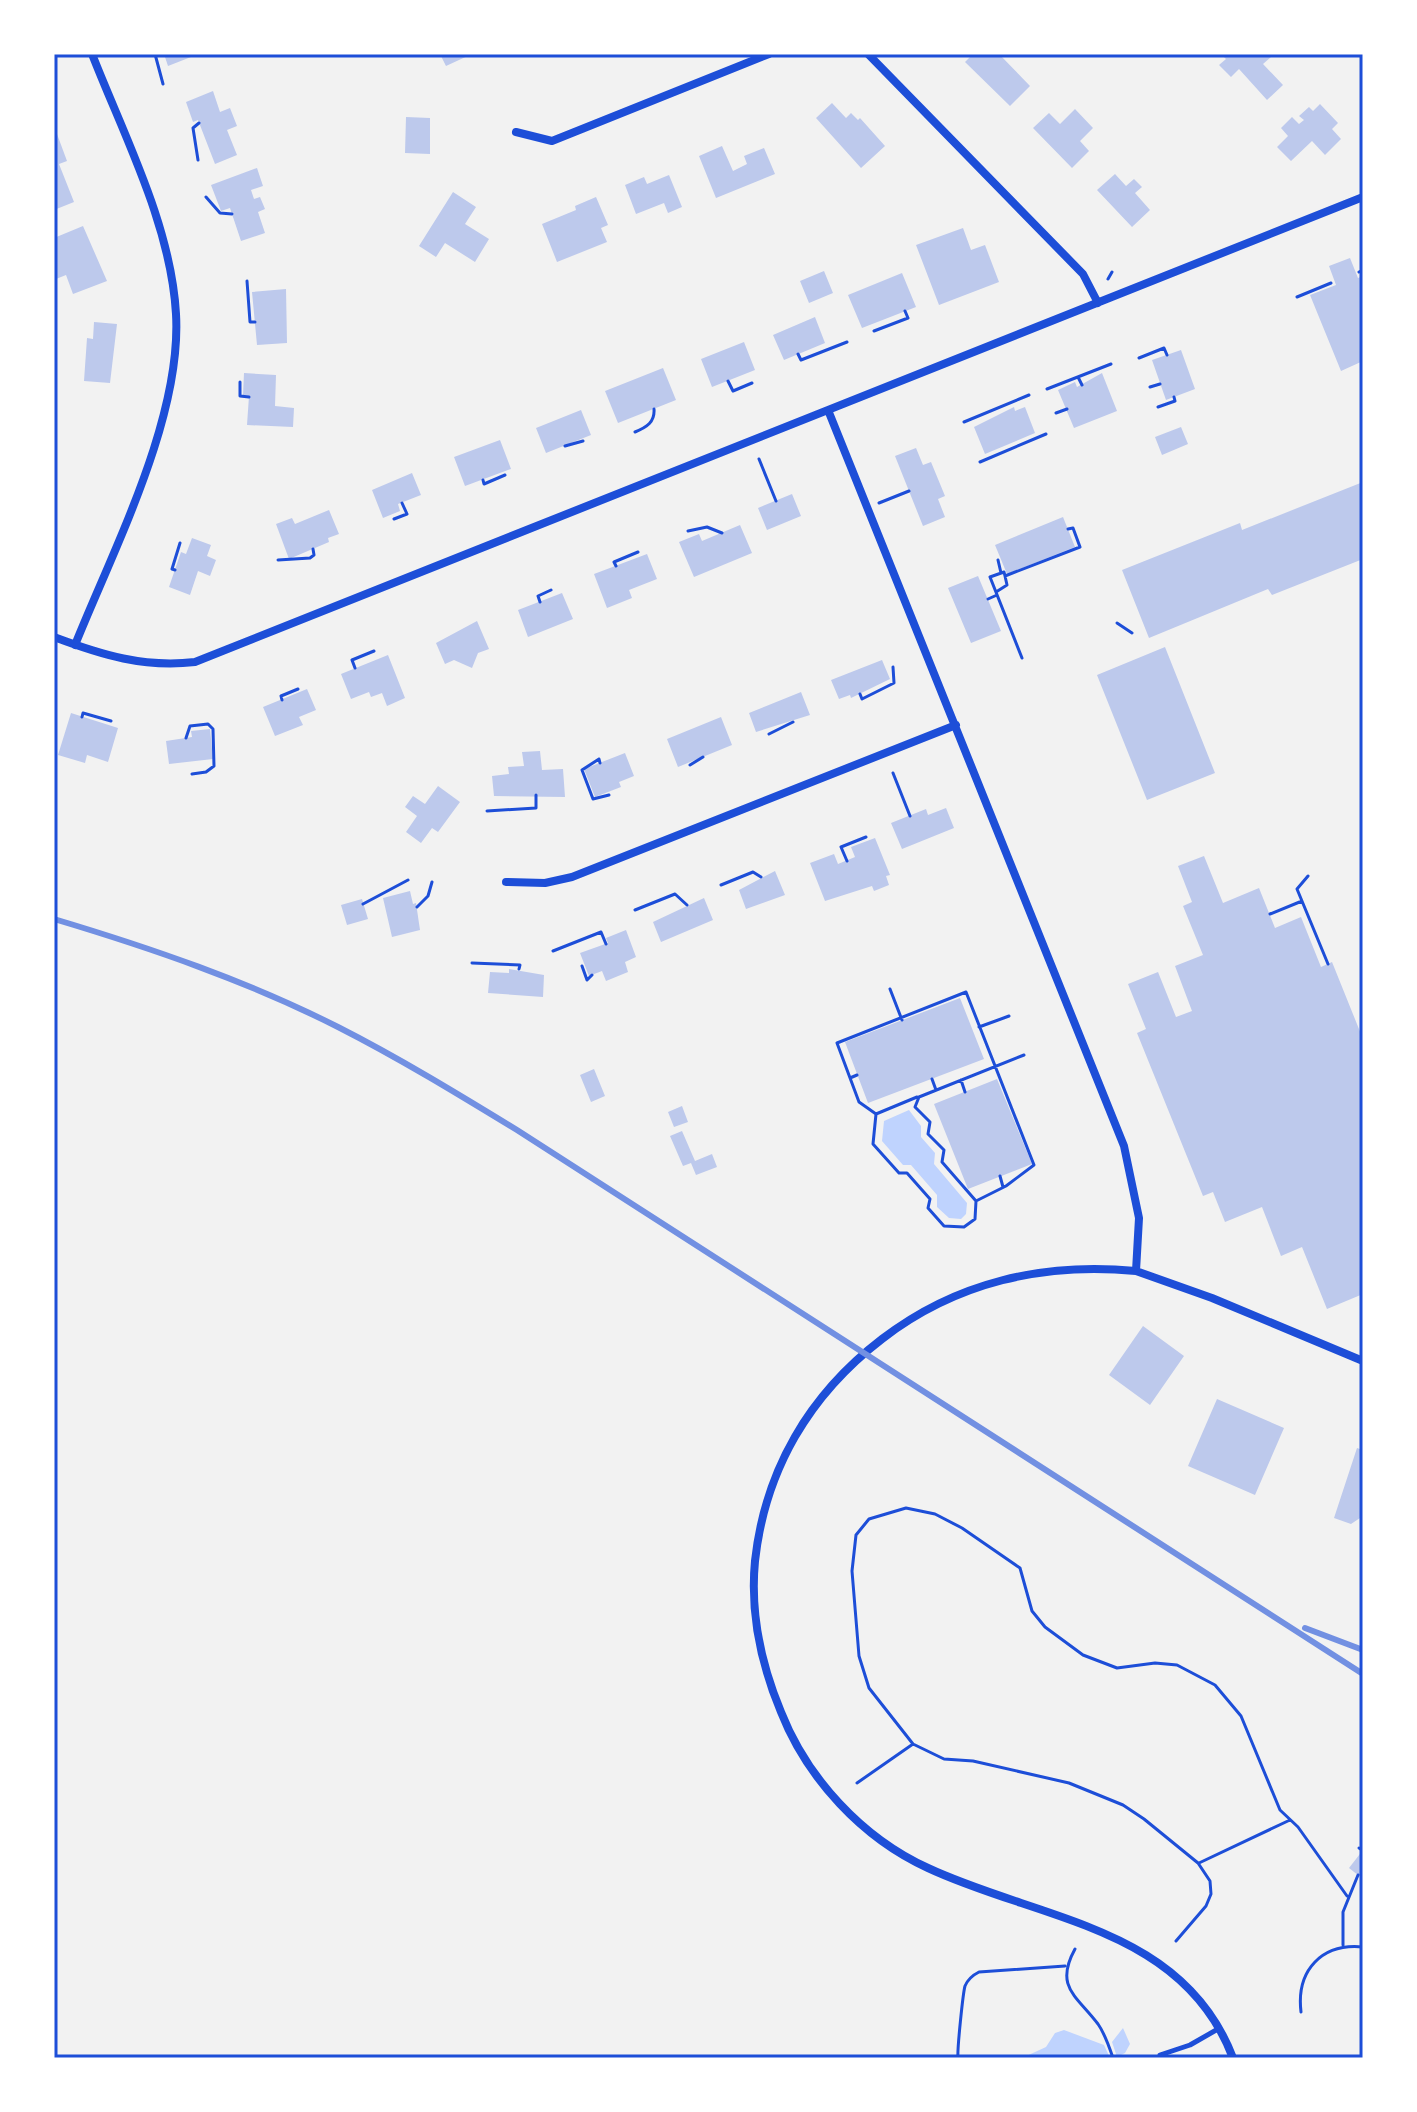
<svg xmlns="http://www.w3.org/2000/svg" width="1417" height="2112" font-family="'IBM Plex Sans',sans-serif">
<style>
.water{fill:#bfd3fe}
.building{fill:#bdc9ec}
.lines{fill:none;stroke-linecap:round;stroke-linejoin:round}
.path{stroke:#1d4ed8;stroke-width:3}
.service{stroke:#1d4ed8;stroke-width:5}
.minor{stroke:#1d4ed8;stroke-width:8}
.rail{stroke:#7290e2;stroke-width:6}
.neatline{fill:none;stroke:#1d4ed8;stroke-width:3}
</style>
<rect width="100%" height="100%" fill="#f2f2f2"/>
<path class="water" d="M909,1110l12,16v11l14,16 -1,11 33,39 -1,11 -5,5 -12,-1 -12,-11v-12l-26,-30h-8l-21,-24 2,-20z
M1123,2028l7,16 -5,9 -8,4 -5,-15z
M1064,2030l40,15 6,13h-88l24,-11 9,-14z"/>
<path class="building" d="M164,54h26l1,3 -23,9z
M440,54h32l-26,12z
M973,54h26l31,32 -20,20 -45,-44z
M1221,54h46l4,3 -8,7 20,21 -16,15 -28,-31 -8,8 -12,-12 7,-6z
M213,91l7,21 10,-4 7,18 -10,4 10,25 -22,9 -17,-44 -5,2 -7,-20z
M832,103l14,15 5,-5 7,7 2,-2 25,28 -24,22 -45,-50z
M1320,104l18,19 -6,6 9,10 -16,16 -13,-14 -21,20 -14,-14 11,-11 -7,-8 11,-11 7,7 5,-4 -5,-4 10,-9 4,4z
M1075,109l18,19 -13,13 9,10 -17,17 -39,-40 16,-15 11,11z
M406,117l24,1v36l-25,-1z
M57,134l10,27 -8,3 15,38 -20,8v-74z
M722,146l11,25 14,-7 -3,-8 20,-8 11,26 -59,24 -17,-42z
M257,168l6,18 -12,4 3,9 6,-2 5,12 -7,3 7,21 -24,8 -11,-33 -9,3 -10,-26z
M1115,174l11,12 8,-7 8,8 -7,6 15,17 -18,17 -35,-37z
M669,175l13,32 -14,6 -4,-10 -28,11 -11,-29 19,-8 3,7z
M453,192l23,15 -11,17 24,15 -14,23 -30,-19 -9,14 -17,-11z
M596,197l12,28 -7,3 6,14 -50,20 -15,-38 34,-14 -1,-4z
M83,226l24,55 -34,13 -7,-19 -10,4 -2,-6v-35z
M963,228l8,22 14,-5 14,37 -60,23 -23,-60z
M1350,258l8,20 5,-2v85l-22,10 -31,-76 26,-10 -7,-19z
M824,271l9,22 -24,10 -9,-22z
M902,273l14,34 -54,21 -14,-33z
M286,289l1,54 -30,2 -5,-53z
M815,317l10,26 -41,17 -11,-25z
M94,322l23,2 -7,59 -26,-2 3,-43 6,1z
M744,342l11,28 -43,17 -11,-28z
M1181,350l14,39 -29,11 -14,-40z
M663,368l13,32 -58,23 -13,-32z
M244,373l32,2 -1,31 19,2 -1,19 -46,-2 2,-29 -6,-1z
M1102,373l15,38 -43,17 -16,-38 17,-8 2,5z
M1014,407l1,4 10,-4 10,26 -50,21 -11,-27z
M581,410l10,25 -45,18 -10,-25z
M1181,427l7,17 -26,11 -7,-18z
M500,440l11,29 -46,17 -11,-29z
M916,448l7,17 8,-3 14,34 -7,3 7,18 -22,9 -28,-70z
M412,473l9,22 -23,9 2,7 -17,7 -11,-28z
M1363,482v77l-91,36 -4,-6 -119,49 -27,-68 118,-47 2,7z
M792,494l9,22 -34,14 -9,-22z
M329,510l10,24 -11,4 1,4 -40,17 -13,-35 16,-6 3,6z
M1063,517l12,30 -68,27 -12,-29z
M740,525l12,28 -58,24 -15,-35 20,-8 3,7z
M192,538l19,7 -4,11 9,4 -6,16 -12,-5 -8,24 -21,-8 12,-35 5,2z
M647,554l10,25 -28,11 3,8 -25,10 -13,-34z
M978,576l23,55 -30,12 -23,-55z
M562,593l11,26 -45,18 -10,-27z
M477,621l12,28 -11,4 -6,15 -18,-8 -9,4 -9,-21z
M1165,647l50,126 -68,27 -50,-125z
M388,655l17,43 -18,8 -5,-13 -11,4 -2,-5 -18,7 -10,-25z
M882,660l8,19 -39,19 -1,-3 -11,4 -8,-19z
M307,689l9,21 -17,7 4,8 -28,11 -12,-29z
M801,692l9,23 -54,17 -7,-19z
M71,713l47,15 -10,34 -21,-7 -2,8 -27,-8z
M721,717l11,28 -54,22 -11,-28z
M210,729l3,30 -44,5 -3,-23 26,-4 -1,-6z
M540,751l2,19 21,-1 2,28 -71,-1 -2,-20 17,-2 -1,-7 16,-1 -2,-14z
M625,753l9,23 -15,6 2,5 -26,10 -11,-28z
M438,786l22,16 -22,30 -6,-4 -11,15 -15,-11 11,-16 -12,-9 8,-11 12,8z
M946,808l8,20 -52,21 -11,-26 35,-14 2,6z
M875,838l15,37 -4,1 3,9 -15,6 -2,-5 -47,15 -15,-38 24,-9 4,10 17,-7 -4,-10z
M1204,856l19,47 36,-15 16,40 26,-11 20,50 11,-5 31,77v255l-36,15 -25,-62 -21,9 -19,-49 -37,15 -12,-30 -10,4 -66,-163 9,-4 -18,-45 30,-12 18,45 16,-6 -17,-45 28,-11 -20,-49 9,-4 -14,-36z
M775,871l10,24 -39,14 -7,-19z
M410,891l3,13 3,-1 4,27 -28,7 -9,-39z
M704,898l9,22 -52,22 -8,-20z
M362,899l6,20 -21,6 -6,-20z
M626,930l10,27 -11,5 3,10 -22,9 -4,-10 -13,5 -9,-23 28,-10 -2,-5z
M509,969l35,6 -1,22 -55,-4 2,-21 19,1z
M960,998l24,61 -116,44 -23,-61z
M594,1069l11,27 -14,6 -11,-27z
M997,1079l35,85 -64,25 -34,-85z
M682,1106l6,16 -14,5 -6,-15z
M682,1131l13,30 17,-7 5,13 -21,8 -5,-12 -8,3 -13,-30z
M1143,1326l41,30 -34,49 -41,-30z
M1217,1399l67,29 -29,67 -67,-29z
M1357,1448l6,2v66l-12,8 -17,-6z
M1363,1850v29l-14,-11z"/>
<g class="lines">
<path class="path" d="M155,54l8,30
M198,160l-5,-32 6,-5
M206,197l14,16 12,1
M1359,272l4,-2
M1108,279l4,-7
M247,281l3,41h5
M1297,297l34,-14
M874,331l34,-13 -3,-7
M798,354l3,6 46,-18
M1139,358l25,-10 3,7
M1078,377l4,8
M728,381l5,10 19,-8
M240,382v14l9,1
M1150,387l10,-3
M1047,389l64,-25
M1158,407l17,-6 -1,-4
M1056,413l11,-4
M964,422l65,-27
M635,432c12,-5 20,-10 19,-23
M565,446l18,-5
M759,459l17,42
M980,462l66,-28
M483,480l1,4 21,-9
M879,503l30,-12
M394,519l13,-5 -5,-11
M688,531l19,-4 15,6
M278,560l32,-2 4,-3 -1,-6
M998,560l3,13
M616,566l-2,-4 24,-10
M175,570l-3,-1 8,-26
M996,592l11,-7 -2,-9
M988,599l9,-4
M540,602l-2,-6 13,-6
M1117,623l15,10
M1022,658l-32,-81 14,-5 1,4 75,-29 -7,-19 -5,1
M355,668l-3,-8 22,-9
M860,694l2,5 32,-16 -1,-16
M282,700l-1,-4 17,-7
M82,717l1,-4 28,8
M769,734l24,-12
M186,738l4,-12 18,-2 5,5 1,37 -8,6 -14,2
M600,763l-1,-4 -17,11 11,29 16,-4
M690,765l13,-8
M893,773l17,43
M487,811l49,-3v-13
M847,861l-6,-14 25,-10
M1308,876l-11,13 31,75
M721,885l32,-13 8,5
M363,904l45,-24
M417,907l11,-11 4,-14
M635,910l40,-16 12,11
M1270,914l32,-13
M553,951l48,-19 5,12
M472,963l48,2 -1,4
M582,966l5,14 5,-5
M890,989l12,31
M979,1027l30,-11
M850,1078l7,-3
M932,1079l4,11
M961,1080l4,12
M876,1114l41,-17
M1000,1176l3,11
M976,1201l30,-15 28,-21 -68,-173 -129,51 22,59 17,12 -3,30 26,29h8l23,26 -2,9 16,18 20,1 11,-8 1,-18 -34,-39 2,-12 -16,-16 2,-12 -15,-15 4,-10c35,-14 70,-28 105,-42
M913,1744l-44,-56 -10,-32 -7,-85 4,-36 13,-16 37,-11 29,6 27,14 58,40 12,43 13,16 38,28 34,13 38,-5 22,2 38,20 26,31 39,94 18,17 49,69
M857,1783l56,-39 31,15 29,2 96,22 54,22 21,14 54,44 12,18 1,13 -5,12 -30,35
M1359,1848l3,2
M1199,1863l91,-43
M1343,1945v-33l15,-37
M1075,1949c-21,38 2,47 23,75 7,10 11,22 15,34
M1301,2012c-5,-42 21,-69 62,-65
M958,2058c-1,-8 5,-65 7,-72 3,-7 8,-11 14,-14l86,-6"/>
<path class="service" d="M1160,2055l30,-10 28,-16"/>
<path class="minor" d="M868,54l215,220 15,29
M516,132l36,9 217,-87
M828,410l296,736 15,72 -3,53 76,27 151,63
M54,637c48,18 90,31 141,25l1168,-465
M75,645c39,-97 107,-227 101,-331 -5,-89 -52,-178 -84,-260
M506,882l39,1 27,-6 384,-152
M1136,1271c-92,-9 -180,11 -254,68 -73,56 -117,131 -127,222 -5,52 6,103 26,151 26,66 81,126 147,156 111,52 255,58 305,190"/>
<path class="rail" d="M54,919c97,29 193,62 284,108 61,31 120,67 179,103l846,544
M1305,1628l58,22"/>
</g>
<rect width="1417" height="2112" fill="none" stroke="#ffffff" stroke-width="112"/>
<rect x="56" y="56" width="1305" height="2000" class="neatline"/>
</svg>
